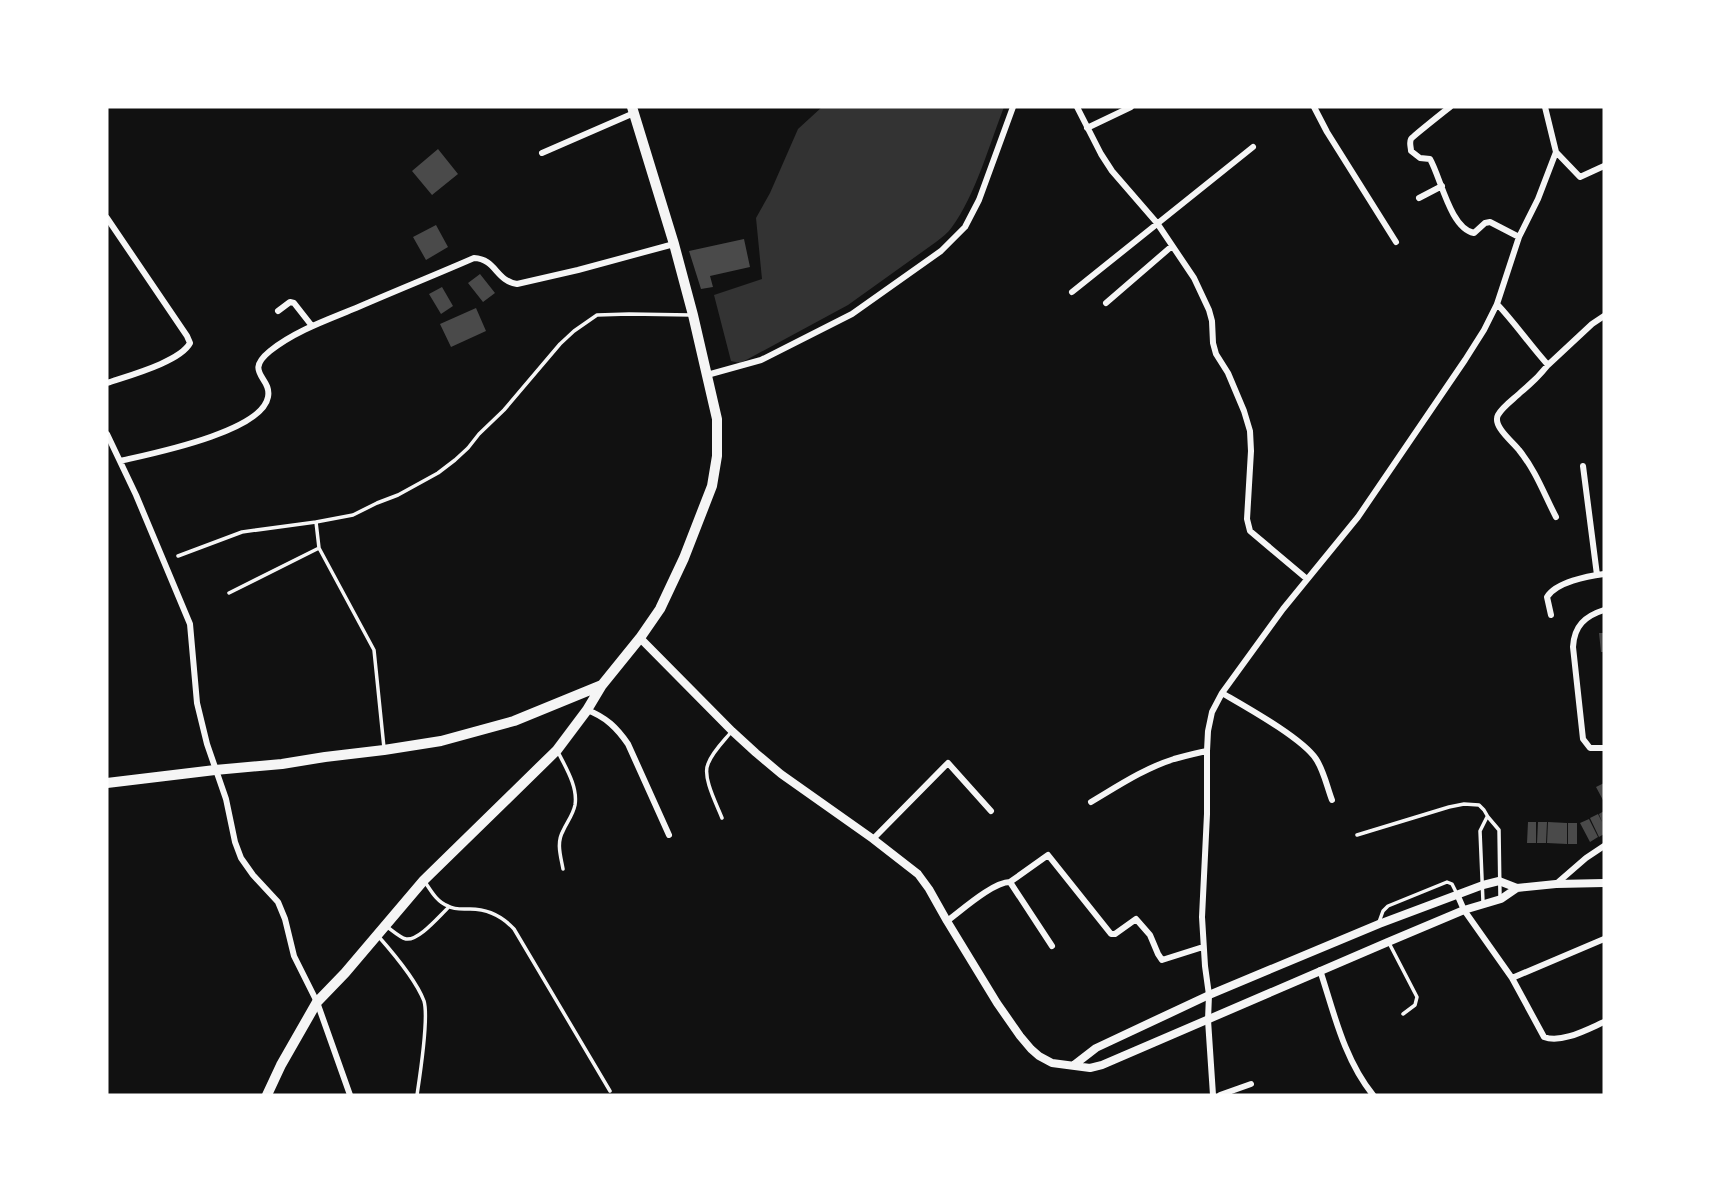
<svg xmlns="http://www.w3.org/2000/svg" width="1711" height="1202" font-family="'Titillium Web',sans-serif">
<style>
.water{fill:#333}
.building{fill:#4a4a4a}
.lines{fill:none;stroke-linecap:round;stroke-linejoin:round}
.service{stroke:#f5f5f5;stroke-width:3.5}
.minor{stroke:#f5f5f5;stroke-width:6}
.tertiary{stroke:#f5f5f5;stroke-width:8}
.primary{stroke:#f5f5f5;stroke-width:10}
</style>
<rect width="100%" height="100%" fill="#111"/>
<path class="water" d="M822,107h182c-14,36 -29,89 -52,120 -4,6 -10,10 -16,15l-88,63 -100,54 -8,4 -9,-2 -17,-66 48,-16 -6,-61 14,-25 28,-64z"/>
<path class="building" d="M438,149l20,25 -26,21 -20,-24z
M436,225l12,22 -22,13 -13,-23z
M744,239l6,28 -40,9 3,11 -12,2 -12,-38z
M480,274l15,19 -12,9 -15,-19z
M442,287l11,19 -12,8 -12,-20z
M476,308l10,23 -35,16 -11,-23z
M1599,633h5v19h-3z
M1604,783v19l-8,-15z
M1604,811v23l-5,3 -9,-19 8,-4 4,8 -3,-8z
M1589,819l9,18 -8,5 -10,-19z
M1528,822h8v21h-9z
M1538,822h9l-1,21h-9z
M1548,822l19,1v21l-20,-1z
M1568,823h9v21h-9z"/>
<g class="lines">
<path class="service" d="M178,556l64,-24 74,-10
M229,593l90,-45
M384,748l-10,-98 -55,-102 -3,-26 37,-7 24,-12 21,-8 40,-22 17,-13 13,-12 11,-14 25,-24 56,-66 14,-13 23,-16 32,-1 62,1
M558,752c8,16 20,35 17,53 -2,10 -8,17 -12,26 -7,12 -2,26 0,38
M722,818c-5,-13 -20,-41 -14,-54 4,-12 16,-23 24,-33
M1357,835l92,-28 15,-3 15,1 5,5 4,7 11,13 1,67
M425,882c6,9 12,20 23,24 7,4 14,3 22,3 18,0 32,7 44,20l96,162
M1483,902l-3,-71 7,-14
M1379,922l4,-11 5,-5 59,-24 5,2 4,8
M386,926c6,4 13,11 20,13 13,2 34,-24 43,-32
M379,937c15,17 37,43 45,64 5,17 -4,74 -7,94
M1389,943l28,54 -2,8 -12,9"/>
<path class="minor" d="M1077,107l24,47 11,17 45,52 37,55 15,32 3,11 1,22 3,11 12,19 16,38 6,20 1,20 -4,68 3,12 57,48
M1314,107l13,25 69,110
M1450,107c-4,3 -38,30 -39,32 -2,4 0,8 0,12l9,7 10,1c11,19 20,69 44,74l11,-10 5,-1 29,15
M1087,128l44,-21
M1556,152l24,25 24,-11
M542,153l92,-40
M1419,198l23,-12
M107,218l80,118 3,7c-10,19 -63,33 -83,40
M1072,292l181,-145
M1106,303l66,-57
M1497,304c18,19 33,41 51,61l44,-41 12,-8
M278,311l12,-9 4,1 18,23
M1548,365c-8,10 -17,19 -27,27 -7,7 -18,14 -23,23 -6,11 15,27 21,35 17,21 25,44 37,67
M707,375l54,-15 91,-46 89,-63 24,-24 14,-27 34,-93
M107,434l29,61 54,129 7,79 10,41 19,55 9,43 6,16 12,17 25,27 7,17 9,37 23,46 33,93
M120,461c30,-7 142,-29 148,-64 4,-20 -25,-24 2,-46 25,-20 57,-31 86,-43 39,-17 79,-33 118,-50 22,1 22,23 43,26l61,-14 96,-26
M1583,466l14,109
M1604,610c-19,6 -30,16 -31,37l10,92 7,9h14
M1551,615l-4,-18c9,-15 41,-21 57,-23
M1222,693c24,14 80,45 94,66 8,12 11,28 16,41
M587,710c19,7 30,18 41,34l41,91
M1091,802c27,-16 54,-34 83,-43 11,-3 22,-6 33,-8
M873,839l75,-76 43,48
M1010,882l42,64
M1556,884l30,-26 18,-12
M1457,894l7,16 48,68 32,59c17,7 44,-8 60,-15
M947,921c15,-11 46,-39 63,-39l38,-27 63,79h4l21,-15 14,16 8,19 4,6 41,-13
M1320,970c14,43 24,89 53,125
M1512,978l92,-39
M1213,1095l-5,-75 1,-25 -4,-29 -3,-49 5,-103v-63l1,-20 4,-19 10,-19 61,-84 75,-92 107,-157 19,-30 13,-26 22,-67 19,-38 18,-47 -11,-45
M1220,1095l31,-11"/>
<path class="tertiary" d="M640,638l92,93 24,22 25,21 92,65 45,35 11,15 18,32 50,82 23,33 11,13 8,7 13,7 38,5 12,-3 286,-123 76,-32 37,-11 16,-11 39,-4 48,-1
M1074,1065l22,-17 113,-53 170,-71 104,-39 16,-4 18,7"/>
<path class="primary" d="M107,783l108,-13 67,-6 43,-7 59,-7 57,-9 73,-20 88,-36 38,-47 20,-29 24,-51 28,-72 5,-30v-37l-24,-104 -19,-71 -42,-137
M267,1095l14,-30 36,-63 28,-29 79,-93 133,-130 30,-40 15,-25"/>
</g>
<rect width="1711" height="1202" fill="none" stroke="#ffffff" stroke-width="217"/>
</svg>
